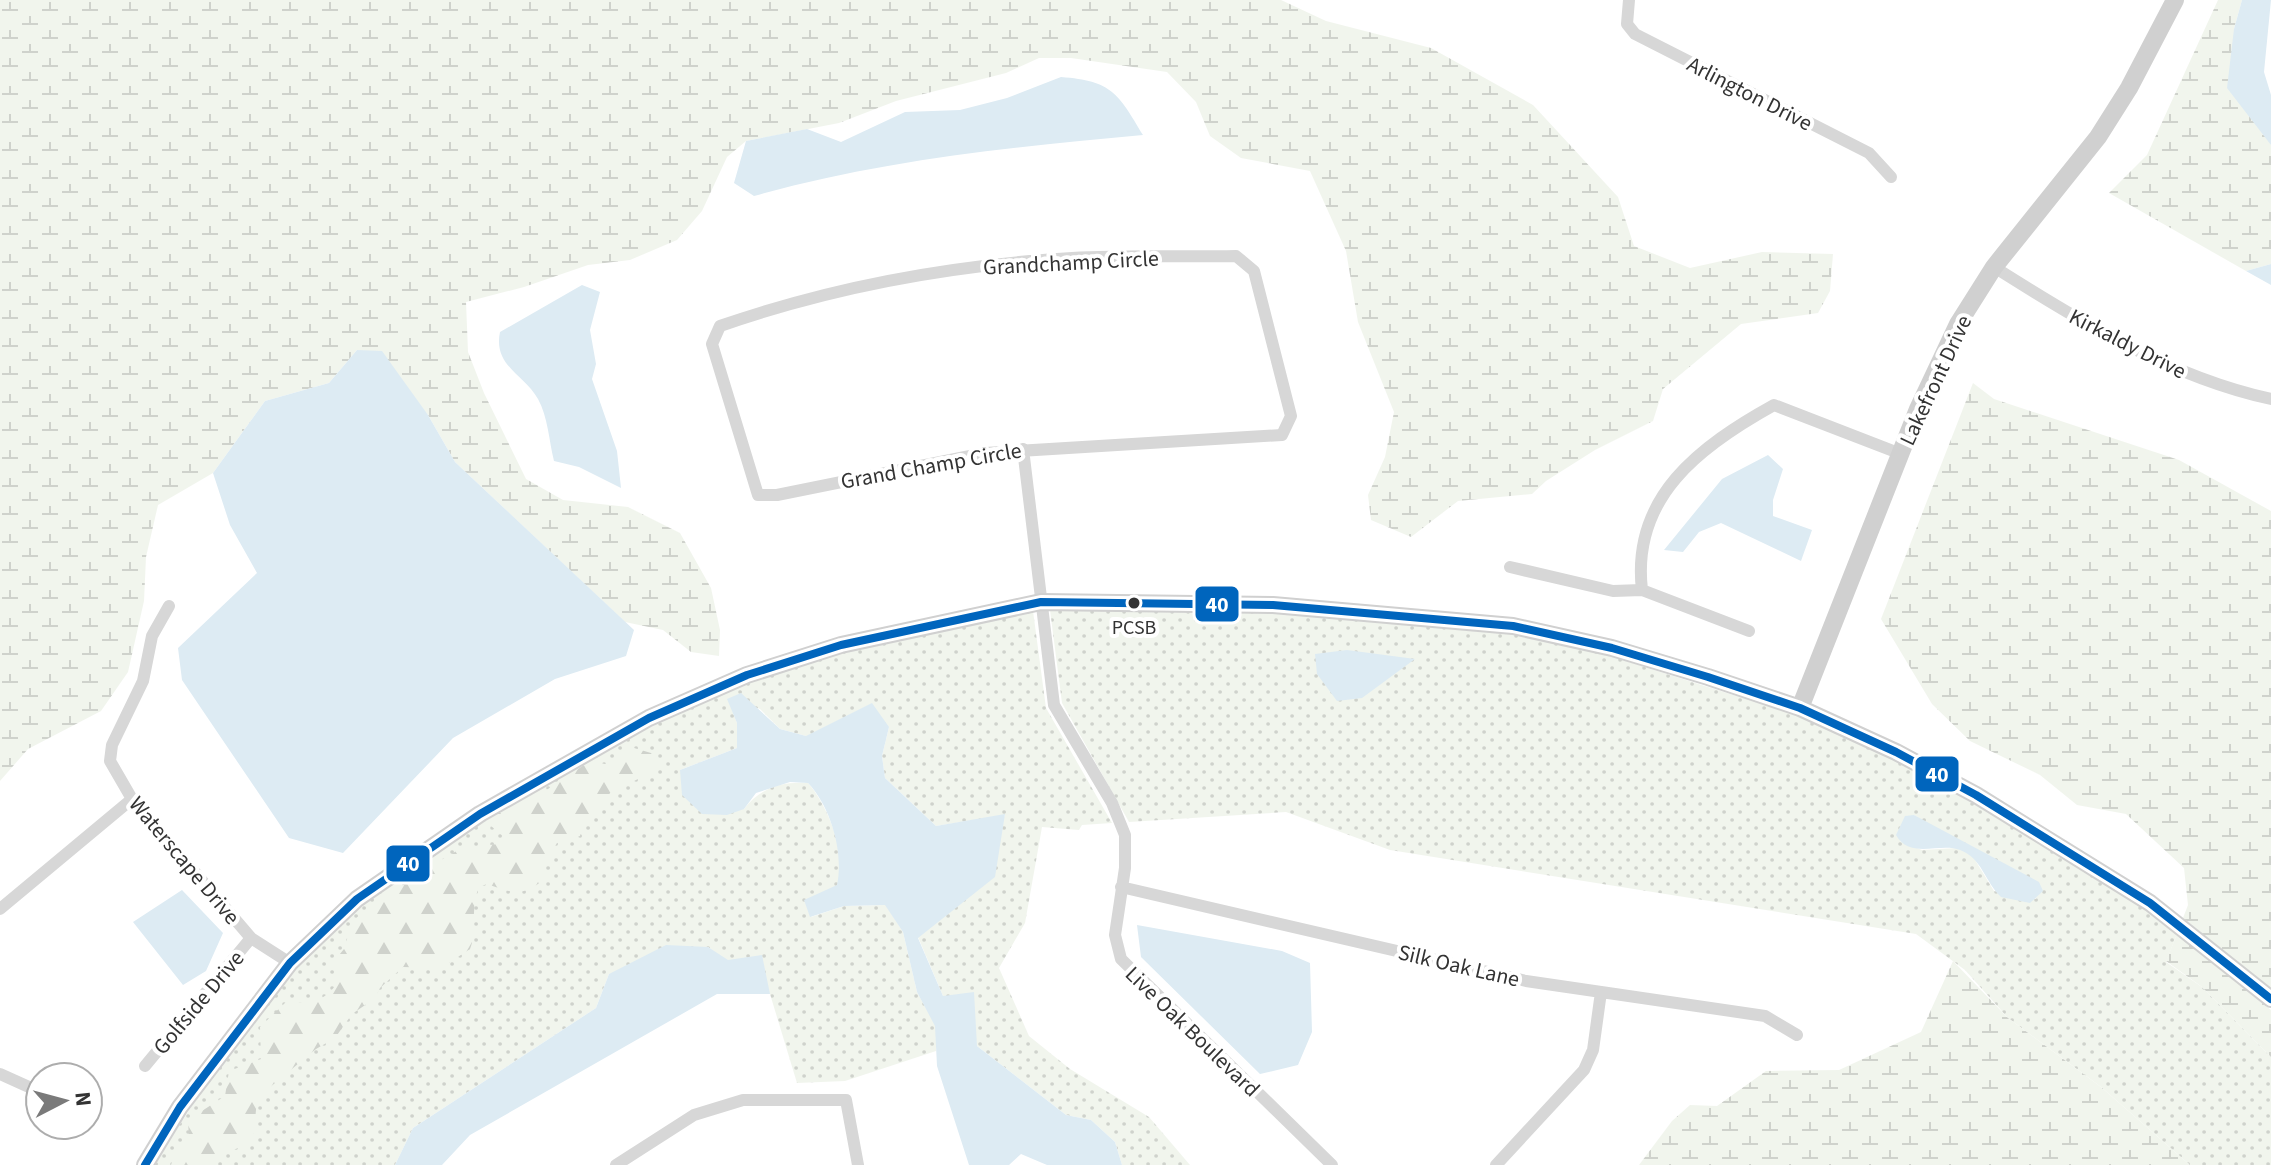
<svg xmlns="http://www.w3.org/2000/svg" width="2271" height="1165" font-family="'Source Sans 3',sans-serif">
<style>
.grass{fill:url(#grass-dots);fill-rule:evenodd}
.forest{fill:url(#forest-firs)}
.wetland{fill:url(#wetland-marsh)}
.water{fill:#ddebf3}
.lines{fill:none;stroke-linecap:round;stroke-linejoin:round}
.street{stroke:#d7d7d7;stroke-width:12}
.secondary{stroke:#d0d0d0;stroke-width:18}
.bus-1-casing{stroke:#fff;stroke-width:14}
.bus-1{stroke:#0065bd;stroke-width:8}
.bus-dot{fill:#333;stroke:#fff;stroke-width:3}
.labels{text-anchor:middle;stroke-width:8;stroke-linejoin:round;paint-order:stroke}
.bus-label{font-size:20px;fill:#333;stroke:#fff}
.street-label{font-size:22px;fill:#333;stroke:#fff}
.line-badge{stroke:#fff;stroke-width:3}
.badge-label{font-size:22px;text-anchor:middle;font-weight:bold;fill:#fff}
</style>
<defs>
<pattern id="grass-dots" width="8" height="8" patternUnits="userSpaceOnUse" patternTransform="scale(2)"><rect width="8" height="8" fill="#f1f5ed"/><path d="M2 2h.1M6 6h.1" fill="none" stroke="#cfd2cc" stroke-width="1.8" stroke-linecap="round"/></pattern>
<pattern id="forest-firs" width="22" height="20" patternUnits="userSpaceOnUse" patternTransform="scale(2)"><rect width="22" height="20" fill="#f1f5ed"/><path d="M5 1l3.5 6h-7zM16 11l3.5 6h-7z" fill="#cfd2cc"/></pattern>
<pattern id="wetland-marsh" width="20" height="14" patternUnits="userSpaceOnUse" patternTransform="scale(2)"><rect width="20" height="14" fill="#f1f5ed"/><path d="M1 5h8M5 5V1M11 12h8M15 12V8" fill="none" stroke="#cfd2cc"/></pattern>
</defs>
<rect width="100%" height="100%" fill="#fff"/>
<path class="grass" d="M1050,610l222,2 239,21 99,23 187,59 95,43 79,44 174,107 32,25 -11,28 36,25 69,70v108h-81l-89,-78 -93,-69 -43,-48 -49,-36 -526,-84 -104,-38 -157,10 -67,-119zM1914,815l123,84 -43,-8 -22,-36 -15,-7 -35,2 -22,-9z
M1033,611l13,97 66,115 -30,2 -3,5 -37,-3 -17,96 -26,45 30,68 41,33 79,48 41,48h-68l-7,-23 -24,-22 -25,-5 -89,-69 -34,-50 -25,-59 41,-34 46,-88 -69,11 -51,-48 -3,-22 7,-29 -83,9 -26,-7 -20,-20 -32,-10 9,24v25l-57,22 64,39c16,-21 38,-28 64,-26 19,21 40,72 30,100 -4,12 -19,24 -27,34l33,-11 42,-1 17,27 14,60 19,34v25l-91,30 -48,2 -27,-89 -62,-47 -99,27 -13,34 -183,120 -18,37h-240c41,-70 91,-139 145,-200 69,-79 168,-135 258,-186 63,-36 126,-73 194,-98 91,-33 187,-50 281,-70z"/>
<path class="forest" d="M634,748l17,5 4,7 -1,11 -44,22 -10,16 -17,11 -3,16 -23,7 -10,16 -4,21c-21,18 -33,12 -56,4l-8,3c-9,21 -2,47 -9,62l-29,19 -38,-1 -23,21 -6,11 -22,15 -17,24 -19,11 -59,49 -3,35 -7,12 -23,8 -15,12h-38l4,-12 14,-14 -1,-19 37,-24 4,-25 32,-12 -1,-32 26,-25c24,1 38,1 52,-20l-3,-22 9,-11 8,-27 25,-22 18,-12 30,-10 9,-14 26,-15 45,-6 -3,-8 -11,-9v-13l57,-24 42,-28 15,3z"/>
<path class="wetland" d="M0,0h1281l45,21 105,27 102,57 85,92 16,49 56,22 72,-16 71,2 -3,37 -12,22 -77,11 -78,65 -10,32 -58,29 -49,31 -14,13 -74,7 -47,36 -40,-17 -3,-25 17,-38 9,-45 -36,-90 -12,-71 -36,-80 -69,-13 -31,-22 -14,-34 -29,-30 -96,-14h-32l-33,15 -110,28 -57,22 -93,18 -19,16 -25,54 -25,29 -47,20 -42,5 -64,22 -58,15 2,50 16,41 42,86 37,21 65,7 52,26 31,55 9,42 -1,26 -28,-4 -28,-22 -38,-8 -170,-160 -27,-47 -71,-65 -28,33 -64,18 -52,72 -55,32 -12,52 -2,44 -16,71 -27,39 -73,38 -28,32z
M2218,0h24l-8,29 37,116v119l-25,7 -137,-78 38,-38z
M1973,383l21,16 185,61 92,51v478l-88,-71 5,-13 -4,-37 -58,-54 -49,-9 -37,-30 -70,-34 -38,-37 -51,-85z
M2177,934l94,76v47l-69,-70 -36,-26z
M1953,961l55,57 93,69 89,78h-551l33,-44 18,-16 27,1 49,-35 73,-1 82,-38z"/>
<path class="water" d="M2242,0h29l-7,72 7,23v50l-44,-57 7,-59z
M1061,77c51,4 57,16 82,58 -131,12 -262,25 -389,61l-20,-13 12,-42 61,-12 34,13 64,-30 55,-2 47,-12z
M2271,264v21l-25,-14z
M582,285l18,7 -10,38 6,34 -4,15 25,72 4,37 -42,-21 -25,-6c-5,-20 -6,-44 -16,-62 -14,-25 -45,-33 -38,-67z
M357,350l25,1 46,64 27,47 179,168 -8,26 -71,23 -102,59 -110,115 -54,-15 -107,-158 -4,-32 79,-75 -27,-48 -17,-52 52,-72 64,-18z
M1768,455l15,14 -10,31v16l39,14 -11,31 -80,-38 -22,9 -16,20 -19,-2 58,-71z
M1347,650l68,9 -53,39 -25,3 -20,-27 -2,-20z
M741,693l39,36 26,7 66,-33 17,24 -7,29 3,22 51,48 69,-12 -10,63 -77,61 25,58 31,-4 3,54 89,69 25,5 24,22 7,23h-75l-26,-11 -12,11h-40l-32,-99 -2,-40 -18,-34 -14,-60 -18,-27 -41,1 -34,11 -6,-17 33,-15c7,-32 -6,-78 -29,-102l-18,-1 -34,11 -12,16 -17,6 -25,-1 -20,-19 -2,-25 57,-22v-25l-10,-24z
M1914,815l125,67 4,9 -13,12 -29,-6c-16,-15 -19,-39 -41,-47 -20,-8 -50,10 -64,-15l9,-19z
M182,890l41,43 -17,38 -23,14 -50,-63z
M1137,925l145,26 28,12 2,69 -14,33 -38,9 -119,-117z
M666,945l42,2 20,13 34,-5 8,39h-53l-247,141 -28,30h-47l18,-37 183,-120 13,-34z"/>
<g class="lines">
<path class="street" d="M1629,0l-2,24 8,10 234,119 22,24
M1236,256l18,15 37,145 -9,19 -297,18 -208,42h-19l-46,-151 8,-18c112,-39 233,-61 352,-68 54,-3 110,-1 164,-2z
M1994,267c87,55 176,110 277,132
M1023,449l31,256 58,98 13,32v33l-10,67 6,24 211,206
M1510,567l103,24 29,-1c-11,-93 58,-144 132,-185l127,49
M1642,590l107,41
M169,606l-17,30 -9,45 -31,64 -2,16 22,38 119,139 39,25
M1121,887l405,94 239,35 32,19
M0,909l132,-110
M145,1066l106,-128
M0,1074l40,18
M616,1165l78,-50 49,-15h103l12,65
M1496,1165l88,-95 9,-20 8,-58"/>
<path class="secondary" d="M1800,708l118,-299 40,-85 36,-57 104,-130 31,-49 46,-88
M145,1165l35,-58 110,-144 67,-64 123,-85 169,-96 98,-43 94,-30 200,-43 232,3 240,21 99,22 96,29 92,31 96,44 80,43 174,108 121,96"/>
<defs>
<path id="bus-1" d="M145,1165l35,-58 110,-144 67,-64 123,-85 169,-96 98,-43 94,-30 200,-43 232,3 240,21 99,22 96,29 92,31 96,44 80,43 174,108 121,96"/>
</defs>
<use href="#bus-1" class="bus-1-casing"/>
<use href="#bus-1" class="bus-1"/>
</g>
<circle class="bus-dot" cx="1134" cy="603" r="7"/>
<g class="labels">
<g class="bus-label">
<text x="1134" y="634">PCSB</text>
</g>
<g class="street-label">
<text transform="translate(1750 93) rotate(27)" y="8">Arlington Drive</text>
<text transform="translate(1071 262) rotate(-3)" y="8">Grandchamp Circle</text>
<text transform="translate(2128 343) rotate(27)" y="8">Kirkaldy Drive</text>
<text transform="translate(1935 380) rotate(-65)" y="8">Lakefront Drive</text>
<text transform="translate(931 465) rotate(-10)" y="8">Grand Champ Circle</text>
<text transform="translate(185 860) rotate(50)" y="8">Waterscape Drive</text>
<text transform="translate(1459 965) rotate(13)" y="8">Silk Oak Lane</text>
<text transform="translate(198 1002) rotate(-50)" y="8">Golfside Drive</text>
<text transform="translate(1193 1031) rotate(44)" y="8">Live Oak Boulevard</text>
</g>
</g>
<g class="line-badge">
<rect x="1194" y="585" width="46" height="38" rx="8" fill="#0065bd"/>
<rect x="1914" y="755" width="46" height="38" rx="8" fill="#0065bd"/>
<rect x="385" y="844" width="46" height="39" rx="8" fill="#0065bd"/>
</g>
<g class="badge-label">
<text x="1217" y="612">40</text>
<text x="1937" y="782">40</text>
<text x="408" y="871">40</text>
</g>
<g transform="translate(64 1101) rotate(84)"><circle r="38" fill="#ffffff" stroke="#adadad" stroke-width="2"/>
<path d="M0-6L14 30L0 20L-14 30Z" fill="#7a7a7a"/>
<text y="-12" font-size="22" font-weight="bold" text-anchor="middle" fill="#333333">N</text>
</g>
</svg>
